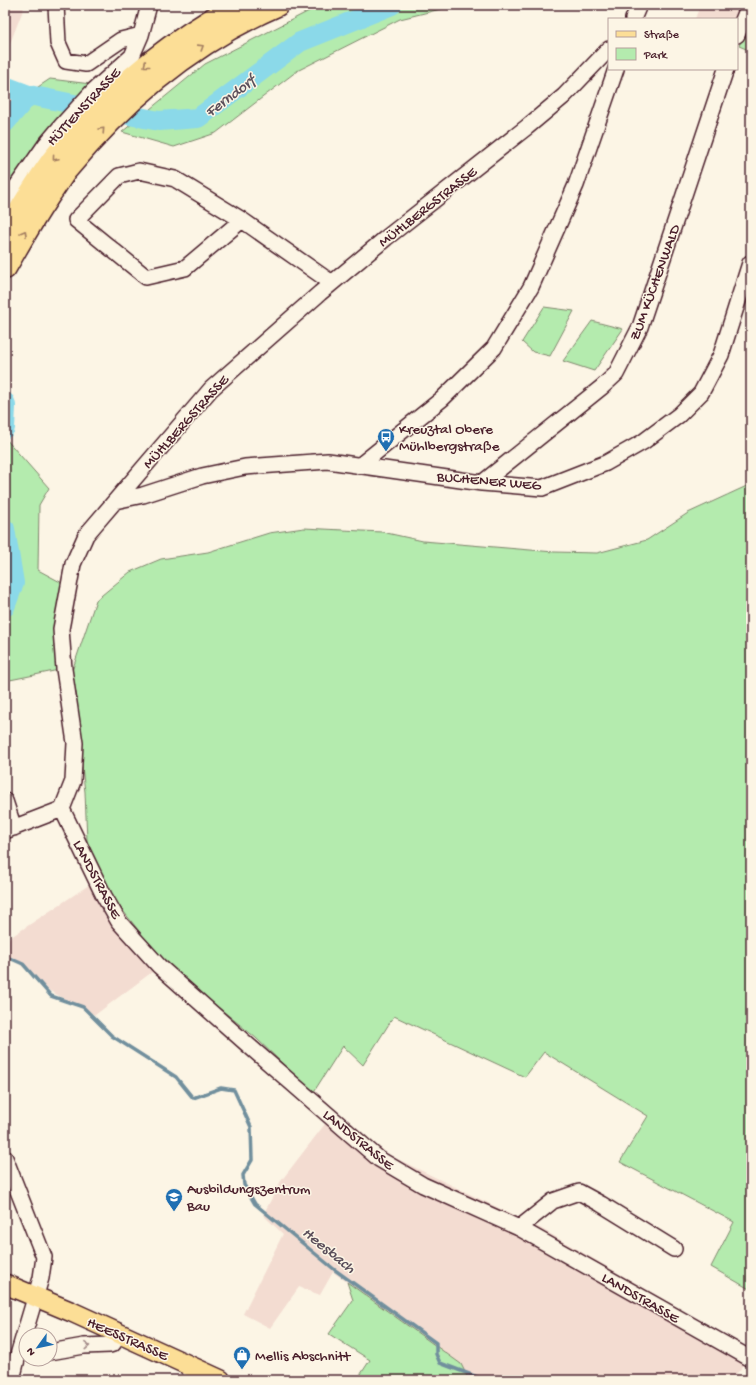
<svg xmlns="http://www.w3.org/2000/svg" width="756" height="1385" font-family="'Gochi Hand',sans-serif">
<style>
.built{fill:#f3dcd1}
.green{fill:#b4ebae;stroke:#7f856c}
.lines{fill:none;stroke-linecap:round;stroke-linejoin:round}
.stream{stroke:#718f9d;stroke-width:3.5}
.river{stroke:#8bd9e9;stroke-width:20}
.minor-casing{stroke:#4a1f2b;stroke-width:18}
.major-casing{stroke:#4a1f2b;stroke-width:22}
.highway-casing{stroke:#4a1f2b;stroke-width:25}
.minor{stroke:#fcf5e5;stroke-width:15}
.major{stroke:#fcde96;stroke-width:19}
.highway{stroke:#fcde96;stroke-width:22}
.oneway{stroke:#a37e60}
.oneway2{stroke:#a38a88}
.labels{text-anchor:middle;stroke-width:3;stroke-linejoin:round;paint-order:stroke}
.street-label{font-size:15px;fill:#4a1f2b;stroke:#fcf5e5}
.poi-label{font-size:15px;fill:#4a1f2b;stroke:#fcf5e5;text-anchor:start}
.water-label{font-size:16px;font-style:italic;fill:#5a4e5a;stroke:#fcf5e5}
</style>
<rect width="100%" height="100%" fill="#fcf5e5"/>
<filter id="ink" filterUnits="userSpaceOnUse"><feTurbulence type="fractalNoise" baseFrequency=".025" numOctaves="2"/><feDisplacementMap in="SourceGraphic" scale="8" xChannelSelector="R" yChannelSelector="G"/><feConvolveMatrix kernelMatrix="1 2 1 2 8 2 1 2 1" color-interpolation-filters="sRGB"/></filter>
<g filter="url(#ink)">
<path class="built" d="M5,5h20l-20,51z
M700,5h43l-6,14h-42z
M5,91l18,6 -18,18z
M98,879l66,84 -69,52 -45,-24 -45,-40v-10z
M335,1111l52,43 153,74 211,122v7l-20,23h-262l-8,-16 -128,-92 -13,23 -21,-8 -29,41 -27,-14 40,-80 -20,-19 18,-34z"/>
<path class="green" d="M325,5h160l-36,2 -49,12 -103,52 -81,62 -42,14 -52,-15 83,-68 108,-55z
M751,15v36l-12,-5z
M50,79l41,5 -86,118v-87l18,-18z
M544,307l30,4 -24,45 -17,-4 -11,-10z
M592,321l31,8 -29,42 -31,-10z
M5,438l44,50 -10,17 -1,65 26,14 -5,86 -54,11z
M751,484v806l-40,-23 23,-45 -114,-60 28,-46 -104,-64 -19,25 -131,-61 -31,49 -20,-19 -30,47 -57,-55 -92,-75 -66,-84 -11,-38 -2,-49 -14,-118 25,-74 34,-28 31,-13 47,-7 61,-19 35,-5 78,4 41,9 131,11 43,1 50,-13 41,-27z
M347,1282l114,82 8,16h-112l13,-20 -41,-26 24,-34z"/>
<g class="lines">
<path class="stream" d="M5,956l18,8 28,32 32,11 29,29 64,41 17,21 28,-10 13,2 17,37 1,33 -9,15 1,10 11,19 80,66 101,73v11l4,9 37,14v3"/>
<path class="river" d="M5,86l24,9 130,26 39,-3 102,-76 92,-37
M5,123l24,-28
M5,402l1,4 -1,22
M5,529l9,54 -9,24"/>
<defs>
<path id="minor" d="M56,5l2,38 8,18 20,3 35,-24 20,-5
M633,19l6,-14
M737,35l12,-30
M5,203l41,-59 16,-19 31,-34 39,-35 9,-21 8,-30
M242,220l-67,-41 -36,-8 -20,5 -43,44 70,57 39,-9 57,-48 90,63
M359,466l83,-67 52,-51 37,-61 45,-102 40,-116
M482,483l120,-96 14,-13 24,-47 86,-258
M115,501l28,-6 59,-19 43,-9 83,-6 154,22 60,5 64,-25 37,-21 36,-27 22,-22 20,-38 29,-92
M5,801l9,27
M62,809l42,87 15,26 40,44 89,79 131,114 44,26 96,43 232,131
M5,831l57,-22 11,-28 2,-38 -11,-74 -3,-40 12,-65 13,-29 125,-146 109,-96 66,-55 141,-111 37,-31 45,-47
M5,1158l39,99 -3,21 -23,77 -6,25
M519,1228l34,-27 26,-9 22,12 73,45
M50,1352l34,-6 26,-1 3,-1 7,-10
M190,1380l2,-13"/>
<path id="major" d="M5,1284l67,28 149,68"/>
<path id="highway" d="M10,228c13,-23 27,-46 42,-67 7,-10 16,-18 24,-27 48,-55 98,-94 161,-129
M5,268c14,-25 28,-49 44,-73 6,-8 11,-17 17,-25 57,-69 128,-129 211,-165"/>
</defs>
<use href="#minor" class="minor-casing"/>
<use href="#major" class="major-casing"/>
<use href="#highway" class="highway-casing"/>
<use href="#minor" class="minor"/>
<use href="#major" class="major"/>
<use href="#highway" class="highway"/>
</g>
<defs><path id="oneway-chevron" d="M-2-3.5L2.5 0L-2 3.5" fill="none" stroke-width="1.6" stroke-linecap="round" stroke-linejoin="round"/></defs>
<g class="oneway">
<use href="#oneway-chevron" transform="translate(201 47) rotate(-32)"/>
<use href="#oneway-chevron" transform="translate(146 65) rotate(142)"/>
<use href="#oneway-chevron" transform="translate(102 130) rotate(-47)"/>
<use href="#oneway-chevron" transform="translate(55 158) rotate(130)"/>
<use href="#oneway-chevron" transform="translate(24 233) rotate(-61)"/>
</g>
<use class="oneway2" href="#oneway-chevron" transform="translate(87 1346) rotate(-3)"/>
</g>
<defs>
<symbol id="bus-pin" viewBox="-11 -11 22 30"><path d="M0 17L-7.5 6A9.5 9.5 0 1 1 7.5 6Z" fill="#1f6fb2" stroke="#fcf5e5"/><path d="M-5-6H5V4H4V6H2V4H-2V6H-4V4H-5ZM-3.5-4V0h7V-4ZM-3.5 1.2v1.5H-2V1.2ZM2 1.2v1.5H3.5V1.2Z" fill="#fff"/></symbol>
<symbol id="school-pin" viewBox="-11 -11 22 30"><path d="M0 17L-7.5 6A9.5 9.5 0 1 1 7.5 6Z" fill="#1f6fb2" stroke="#fcf5e5"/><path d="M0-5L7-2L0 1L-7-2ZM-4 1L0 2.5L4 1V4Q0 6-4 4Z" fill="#fff"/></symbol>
<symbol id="shop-pin" viewBox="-11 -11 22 30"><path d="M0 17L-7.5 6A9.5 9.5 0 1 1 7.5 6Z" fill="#1f6fb2" stroke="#fcf5e5"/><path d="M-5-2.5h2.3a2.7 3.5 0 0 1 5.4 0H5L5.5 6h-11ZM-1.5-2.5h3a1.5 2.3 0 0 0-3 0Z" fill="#fff"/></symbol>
</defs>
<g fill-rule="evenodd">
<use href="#bus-pin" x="376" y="427" width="20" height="27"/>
<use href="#school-pin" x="164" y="1187" width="20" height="27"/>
<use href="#shop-pin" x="232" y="1345" width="20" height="27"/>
</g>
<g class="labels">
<g class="street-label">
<text transform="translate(83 106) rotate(-47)" y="5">HÜTTENSTRASSE</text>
<text transform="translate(427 206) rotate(-38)" y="5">MÜHLBERGSTRASSE</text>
<text transform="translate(654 282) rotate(-70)" y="5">ZUM KÜCHENWALD</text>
<text transform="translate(185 421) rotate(-48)" y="5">MÜHLBERGSTRASSE</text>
<text transform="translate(489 480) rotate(5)" y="5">BUCHENER WEG</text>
<text transform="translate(98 879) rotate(62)" y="5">LANDSTRASSE</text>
<text transform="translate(359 1139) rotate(39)" y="5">LANDSTRASSE</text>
<text transform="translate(641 1297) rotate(30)" y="5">LANDSTRASSE</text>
<text transform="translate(128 1338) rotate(24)" y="5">HEESSTRASSE</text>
</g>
<g class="poi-label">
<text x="399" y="433">Kreuztal Obere<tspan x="399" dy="17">Mühlbergstraße</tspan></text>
<text x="187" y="1193">Ausbildungszentrum<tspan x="187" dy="17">Bau</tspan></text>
<text x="255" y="1360">Mellis Abschnitt</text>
</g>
<g class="water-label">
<text transform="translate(229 95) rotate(-37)" y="6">Ferndorf</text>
<text transform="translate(330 1249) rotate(39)" y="6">Heesbach</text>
</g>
</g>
<rect width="756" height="1385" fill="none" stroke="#fcf5e5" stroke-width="20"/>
<rect x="10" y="10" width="736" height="1365" fill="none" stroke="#4a1f2b" stroke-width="1.5" filter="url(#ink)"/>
<rect x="608" y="18" width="130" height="52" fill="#fcf5e5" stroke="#b59f9b"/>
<rect x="616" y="31" width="20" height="6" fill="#fcde96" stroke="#b59f9b"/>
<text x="644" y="38" font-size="12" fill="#4a1f2b">Straße</text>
<rect x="616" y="48" width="20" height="12" fill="#b4ebae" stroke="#b59f9b"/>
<text x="644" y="58" font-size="12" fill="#4a1f2b">Park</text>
<g transform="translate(38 1347) rotate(237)"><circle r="19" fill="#fcf5e5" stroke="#b59f9b"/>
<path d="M0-3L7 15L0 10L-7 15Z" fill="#1f6fb2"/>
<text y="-6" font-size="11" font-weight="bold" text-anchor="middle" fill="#4a1f2b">N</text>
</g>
</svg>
